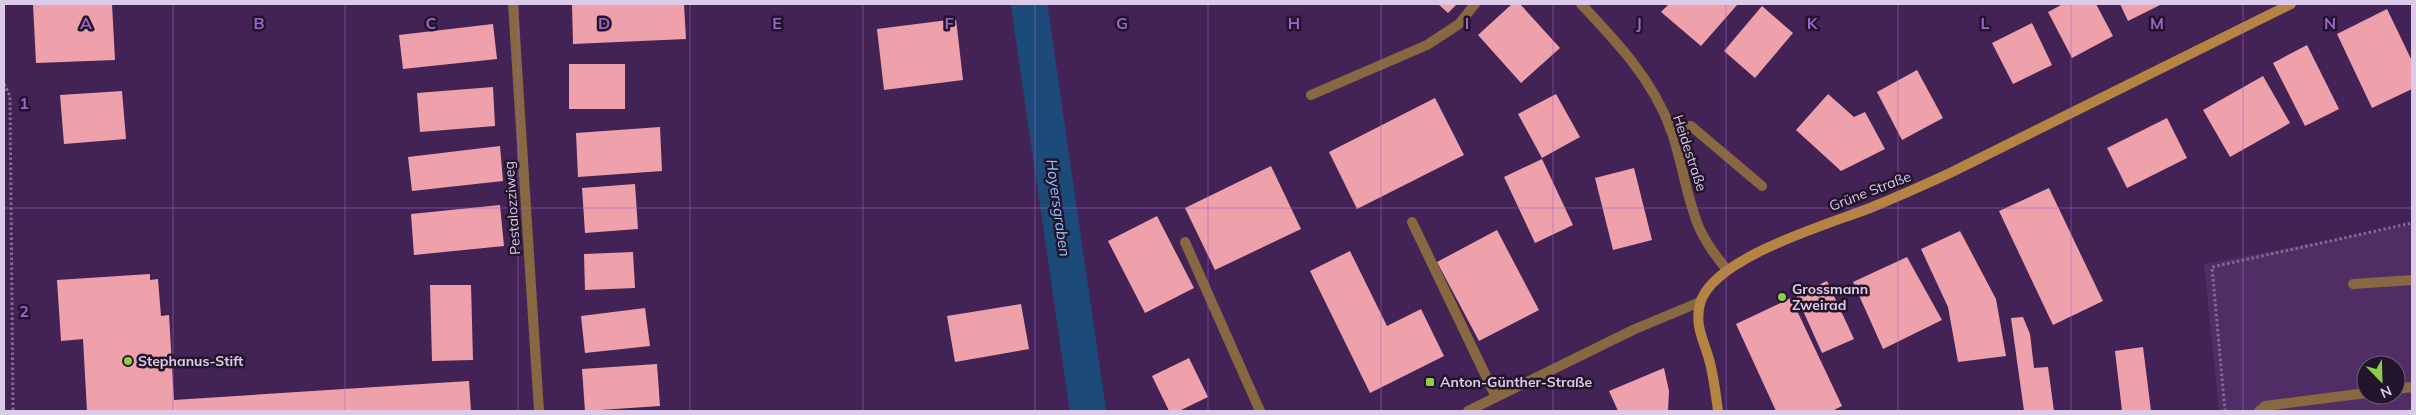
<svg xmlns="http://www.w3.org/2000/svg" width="2416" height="415" font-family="Mulish,sans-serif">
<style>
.built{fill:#502e65;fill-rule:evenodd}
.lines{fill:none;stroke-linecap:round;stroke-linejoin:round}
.canal{stroke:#1d4b79;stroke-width:36}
.building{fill:#eea1ab}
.path{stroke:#836993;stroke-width:3;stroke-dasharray:2.5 2.5;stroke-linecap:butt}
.lane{stroke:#886840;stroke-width:10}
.street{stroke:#886840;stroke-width:10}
.secondary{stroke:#b68442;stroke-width:10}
.grid{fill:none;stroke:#9d63ce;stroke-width:1;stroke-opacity:0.55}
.poi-dot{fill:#8cce45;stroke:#22152b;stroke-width:2}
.labels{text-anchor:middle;stroke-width:5;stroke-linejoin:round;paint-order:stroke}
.street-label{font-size:14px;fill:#dccae9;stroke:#22152b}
.poi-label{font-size:14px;font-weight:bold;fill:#dccae9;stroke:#22152b;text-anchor:start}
.water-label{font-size:15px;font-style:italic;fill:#91c5fe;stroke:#22152b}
.grid-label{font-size:16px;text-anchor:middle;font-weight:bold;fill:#9d63ce;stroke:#22152b;stroke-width:5;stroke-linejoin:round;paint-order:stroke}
</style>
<rect width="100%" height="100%" fill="#432355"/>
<path class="built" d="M2412,225v186h-193l-15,-147zM2366,365h30v30h-30z"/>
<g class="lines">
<path class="canal" d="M1029,4l59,407"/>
</g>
<path class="building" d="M33,4h79l3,56 -79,3z
M572,4h112l2,35 -113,5z
M1438,4h19l-9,9z
M1512,4h8l40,44 -39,35 -43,-48z
M1669,4h67l1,1 -36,41 -40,-34z
M2063,4h33l17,32 -41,22 -24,-46z
M2120,4h42l-34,17z
M1762,6l31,27 -38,45 -31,-27z
M2387,9l25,52v28l-40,19 -35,-74z
M956,19l7,61 -79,10 -7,-61z
M2032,23l20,42 -39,19 -21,-41z
M493,24l4,35 -94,10 -4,-34z
M2307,45l32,64 -34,17 -32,-63z
M569,64h56v45h-56z
M1917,70l26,48 -41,22 -25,-48z
M2263,76l27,47 -60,34 -27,-47z
M493,87l2,39 -75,6 -3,-39z
M122,91l4,48 -62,5 -4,-49z
M1556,94l24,43 -38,21 -24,-44z
M1828,94l26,23 11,-5 20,37 -44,22 -45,-41z
M1435,98l29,57 -107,54 -28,-57z
M2167,118l20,40 -60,30 -20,-40z
M660,127l2,44 -84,6 -2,-44z
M500,146l3,35 -91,10 -4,-34z
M1542,159l31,66 -38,18 -31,-66z
M1271,166l30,63 -86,41 -30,-62z
M1634,168l18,72 -39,10 -18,-72z
M635,184l3,45 -53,4 -3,-45z
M2049,188l54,113 -50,24 -54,-114z
M500,205l4,41 -90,9 -3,-41z
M1157,216l37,72 -49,25 -37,-72z
M1497,230l42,80 -60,31 -42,-79z
M1960,231l36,68 10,57 -48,6 -10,-55 -27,-58z
M1350,251l37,75 34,-17 23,47 -74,37 -60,-122z
M633,252l2,36 -50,2 -1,-36z
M1907,257l35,63 -59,29 -30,-67z
M150,274v6l8,-1 3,37 8,-1 5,85 295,-19 2,30h-384l-4,-72 -22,2 -4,-61z
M1827,281l27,58 -32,14 -26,-58z
M430,285h41l2,75 -41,1z
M1791,298l51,108 -10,5h-56l-40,-87z
M1021,304l8,45 -74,13 -8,-46z
M645,308l5,38 -65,7 -4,-37z
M2023,317l7,17 4,34 14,-1 6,44h-30l-13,-93z
M2143,347l8,64h-29l-7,-60z
M1189,358l19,39 -29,14h-10l-17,-35z
M657,364l3,42 -75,5 -3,-42z
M1664,368l5,23 -1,20h-50l-9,-20z"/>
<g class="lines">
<path class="path" d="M4,84l6,12 3,315
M2225,411l-13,-144 200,-44"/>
<path class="lane" d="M1311,95l116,-50 32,-21 16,-20
M1670,129l21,-3 71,60
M1412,222l84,175
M1185,242l75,169
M2353,284l59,-4
M2396,389l16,-2
M2259,411l6,-5 101,-13"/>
<path class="street" d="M513,4l26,407
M1581,4c36,38 72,76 90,126 11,31 15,65 27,95 7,17 18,31 29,45
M1468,411l167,-82 65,-27"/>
<path class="secondary" d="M1718,411c-2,-16 -4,-32 -8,-48 -5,-21 -16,-36 -10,-59 11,-46 129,-80 170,-96 27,-11 54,-23 80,-35l341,-169"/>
</g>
<path class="grid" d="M173,4v407M345,4v407M518,4v407M690,4v407M863,4v407M1035,4v407M1208,4v407M1381,4v407M1553,4v407M1726,4v407M1898,4v407M2071,4v407M2243,4v407M4,208h2408"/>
<g class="poi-dot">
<circle cx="1782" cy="297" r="5"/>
<circle cx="128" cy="361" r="5"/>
<rect x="1425" y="377" width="10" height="10" rx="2.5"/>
</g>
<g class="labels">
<g class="street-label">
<text transform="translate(1690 153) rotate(72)" y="5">Heidestraße</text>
<text transform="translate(1870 191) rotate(-21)" y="5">Grüne Straße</text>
<text transform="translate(512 208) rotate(-94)" y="5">Pestalozziweg</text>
</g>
<g class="poi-label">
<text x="1792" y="294">Grossmann<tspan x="1792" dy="16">Zweirad</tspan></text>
<text x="138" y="366">Stephanus-Stift</text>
<text x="1440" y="387">Anton-Günther-Straße</text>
</g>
<g class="water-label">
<text transform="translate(1058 208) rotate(82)" y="5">Hoyersgraben</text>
</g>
</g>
<g class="grid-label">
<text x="86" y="29">A</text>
<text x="259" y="29">B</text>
<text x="431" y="29">C</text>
<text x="604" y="29">D</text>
<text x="777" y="29">E</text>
<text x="949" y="29">F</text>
<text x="1122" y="29">G</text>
<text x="1294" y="29">H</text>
<text x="1467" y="29">I</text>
<text x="1639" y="29">J</text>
<text x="1812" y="29">K</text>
<text x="1985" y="29">L</text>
<text x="2157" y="29">M</text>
<text x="2330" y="29">N</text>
<text x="24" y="109">1</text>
<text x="24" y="317">2</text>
</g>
<rect width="2416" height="415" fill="none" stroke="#dccae9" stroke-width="10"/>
<g transform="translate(2381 380) rotate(157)"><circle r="24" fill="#22152b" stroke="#6c5d77"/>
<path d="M0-4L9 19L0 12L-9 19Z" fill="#8cce45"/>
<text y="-8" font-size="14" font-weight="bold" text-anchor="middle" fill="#dccae9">N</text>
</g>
</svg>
